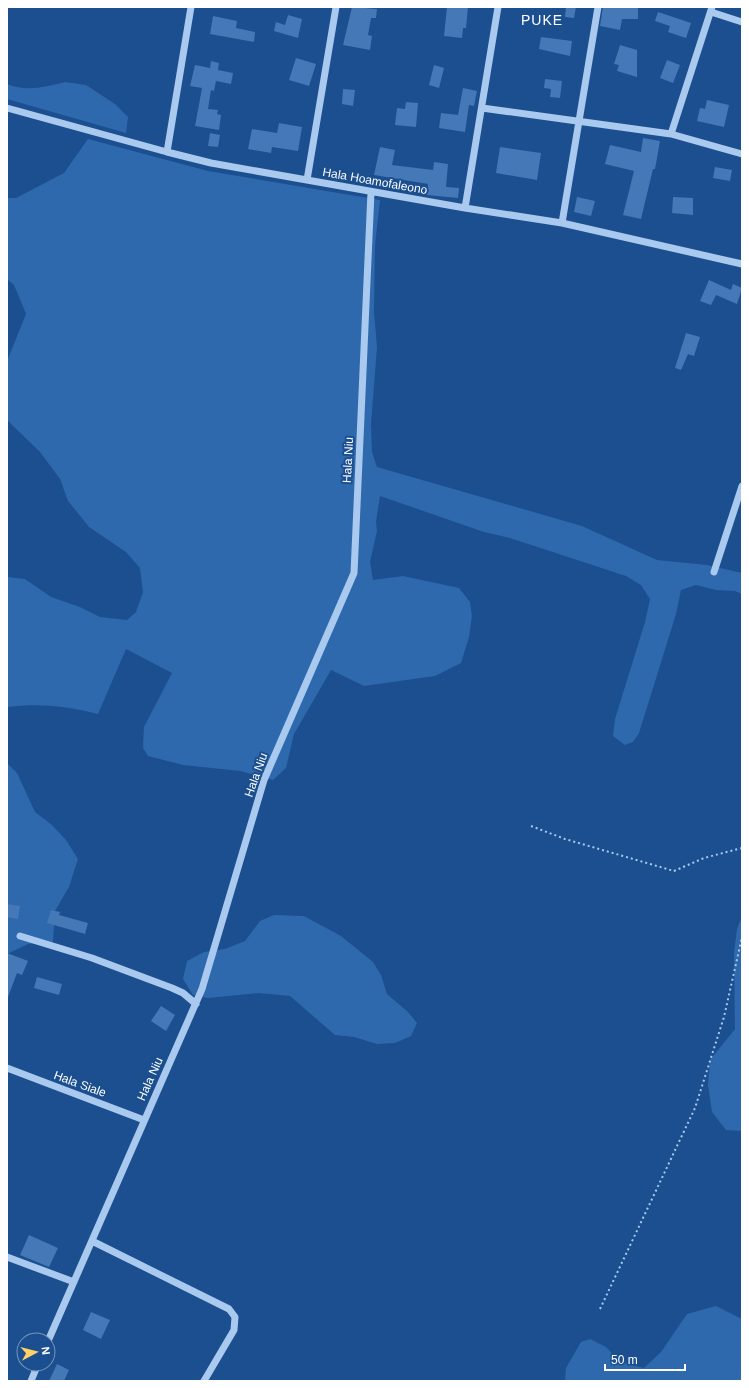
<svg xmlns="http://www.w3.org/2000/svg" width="749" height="1388" font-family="Helvetica,sans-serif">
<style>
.green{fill:#2e69ad}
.building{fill:#4478b7}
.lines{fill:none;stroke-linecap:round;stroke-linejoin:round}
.path{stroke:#a9c9ee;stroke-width:2;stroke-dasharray:2 3;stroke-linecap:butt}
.minor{stroke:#a9c9ee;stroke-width:7}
.labels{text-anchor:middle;stroke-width:4;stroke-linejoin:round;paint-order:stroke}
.street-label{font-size:12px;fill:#fff;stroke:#1b4f8f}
.quarter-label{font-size:14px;letter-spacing:1px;fill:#fff;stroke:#1b4f8f}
</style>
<rect width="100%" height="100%" fill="#1b4f8f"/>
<path class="green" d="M65,82l21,3 29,19 13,13 -2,16 -119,-34v-15c19,8 39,3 58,-2z
M88,139l120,32 172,29 -5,45 -1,67 3,35 -6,77 1,28 5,15 205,59 75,34 50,5 35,8v21l-7,-3 -19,-1 -20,-5 -15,5 -5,24 -37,119 -6,9 -8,3 -12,-9 2,-17 30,-97 5,-23 -9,-14 -15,-9 -116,-38 -26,-6 -104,-36 -4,26 1,9 -7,31 3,18 30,-4 56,12 11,14 2,14 -3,21 -8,26 -26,13 -71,10 -33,-16 -37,64 -8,34 -13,12 -33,-9 -57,-6 -35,-9 -5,-8 1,-21 28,-54 -46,-24 -28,65c-32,-8 -59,-11 -91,-7v-130l18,2 26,18 29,10 20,10 27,3 9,-8 7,-20 -3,-24 -14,-16 -37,-25 -21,-26 -8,-22 -20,-27 -33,-32v-59l19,-47 -12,-29 -7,-6v-81h9l48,-25z
M7,763l10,10 18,39 17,13 14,15 12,19 -9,28 -14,24 -2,31 -25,2 -21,10z
M274,915l30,1 37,20 32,26 8,13 6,19 21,18 9,11 -6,13 -16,7 -18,1 -23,-7 -19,-2 -45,-39 -31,-3 -51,5 -15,-3 -10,-16 4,-18 17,-9 21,-3 20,-8 15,-20z
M742,916v215l-16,-1 -14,-18 -4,-27 2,-25 25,-31 -1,-76 3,-24z
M716,1306l26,13v62h-177l1,-13 15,-26 9,-3 16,8 14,15 24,6 17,-16 26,-38z"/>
<path class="building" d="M352,7l25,2 -1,9h-5l-3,17 4,1 -2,14 -27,-5z
M447,7h21l-2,21h-3l-1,10 -18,-2z
M566,7h10l-2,11 -9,-1z
M603,7h35v12h-16l-2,11 -20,-4z
M658,12l33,11 -5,15 -18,-6 2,-6 -15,-5z
M288,15l14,4 -4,19 -24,-7 2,-9 9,3z
M213,16l24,5 -1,7 19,4 -1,10 -44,-8z
M541,37l31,4 -2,15 -31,-7z
M620,45l17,5v27l-20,-6 2,-6 -5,-1z
M296,58l20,6 -7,22 -20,-6z
M667,60l13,5 -7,18 -13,-5z
M211,61l8,2 -1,7 15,3 -2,11 -15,-3 -2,10 -3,-1 -3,19 10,1 -1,4 4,1 -2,15 -24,-4 7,-38 -12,-2 5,-21 15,3z
M434,65l10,3 -5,20 -10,-3z
M545,79l17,2 -2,17 -10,-1 1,-8 -7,-1z
M463,88l14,3 -3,15 -5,-1 -4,27 -26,-4 2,-15 17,2z
M343,89l12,1 -2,16 -11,-2z
M707,100l22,5 -5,22 -27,-6 3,-13 5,1z
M406,102l12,1 -2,24 -21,-2 2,-17 8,1z
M279,123l23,4 -4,24 -26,-4 -1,6 -23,-4 4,-20 25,4z
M210,133l10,2 -2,12 -10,-1z
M643,138l17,3 -5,28h-2l-12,50 -18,-4 11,-44 -29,-7 5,-19 31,7z
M380,147l15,3 -3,15 41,5 1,-8 14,2 -2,23 13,1 -1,10 -31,-3 1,-11 -54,-9z
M500,147l41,6 -4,27 -41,-7z
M715,167l17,3 -2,11 -17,-3z
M577,197l18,4 -4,15 -17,-4z
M673,197l20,1v17l-21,-2z
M709,280l22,10 2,-6 9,4 -5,16 -21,-9 -5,10 -11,-4z
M686,333l14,4 -6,19 -6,-2 -7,16 -6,-2z
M7,904l13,2 -2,13 -11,-2z
M51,910l9,2 -1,3 29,8 -3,11 -38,-11z
M7,953l21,8 -6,14 -5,-2 -9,24z
M37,977l25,7 -3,11 -25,-7z
M161,1006l14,9 -9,16 -15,-10z
M29,1235l29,13 -9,19 -29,-12z
M91,1312l19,8 -9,19 -18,-9z
M57,1364l12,6 -5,11h-15z"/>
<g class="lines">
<path class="path" d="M531,826l34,13 109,32 30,-13 38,-10
M600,1309l95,-201 29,-91 18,-80"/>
<path class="minor" d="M711,12l31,10
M7,108l160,44 44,11 254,45 97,15 180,41
M482,108l189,26 71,20
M671,134l41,-127
M167,152l24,-145
M307,180l29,-173
M465,208l33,-201
M562,223l36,-216
M714,572l28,-86
M20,936l72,22 80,30 11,5 13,11
M7,1068l137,52
M92,1241l137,68 6,8 -1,13 -30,51
M7,1257l67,25
M48,1341l154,-352 62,-209 90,-207 17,-381
M31,1381l7,-17"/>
</g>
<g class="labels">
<g class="street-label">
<text transform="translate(375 181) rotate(10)" y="4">Hala Hoamofaleono</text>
<text transform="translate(348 460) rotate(-87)" y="4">Hala Niu</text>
<text transform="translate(256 775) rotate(-70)" y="4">Hala Niu</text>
<text transform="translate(150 1079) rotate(-66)" y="4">Hala Niu</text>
<text transform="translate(80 1084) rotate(20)" y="4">Hala Siale</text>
</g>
<g class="quarter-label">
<text x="542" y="25">PUKE</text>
</g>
</g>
<rect width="749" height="1388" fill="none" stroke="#ffffff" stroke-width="16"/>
<g transform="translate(36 1352) rotate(83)"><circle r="19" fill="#1b4f8f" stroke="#7695bc"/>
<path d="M0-3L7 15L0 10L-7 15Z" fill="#ffd166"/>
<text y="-6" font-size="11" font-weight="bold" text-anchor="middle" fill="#ffffff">N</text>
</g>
<path d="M605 1364v6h80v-6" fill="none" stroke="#ffffff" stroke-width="2"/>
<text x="611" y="1364" font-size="12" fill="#ffffff" stroke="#1b4f8f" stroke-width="3" paint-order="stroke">50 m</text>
</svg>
